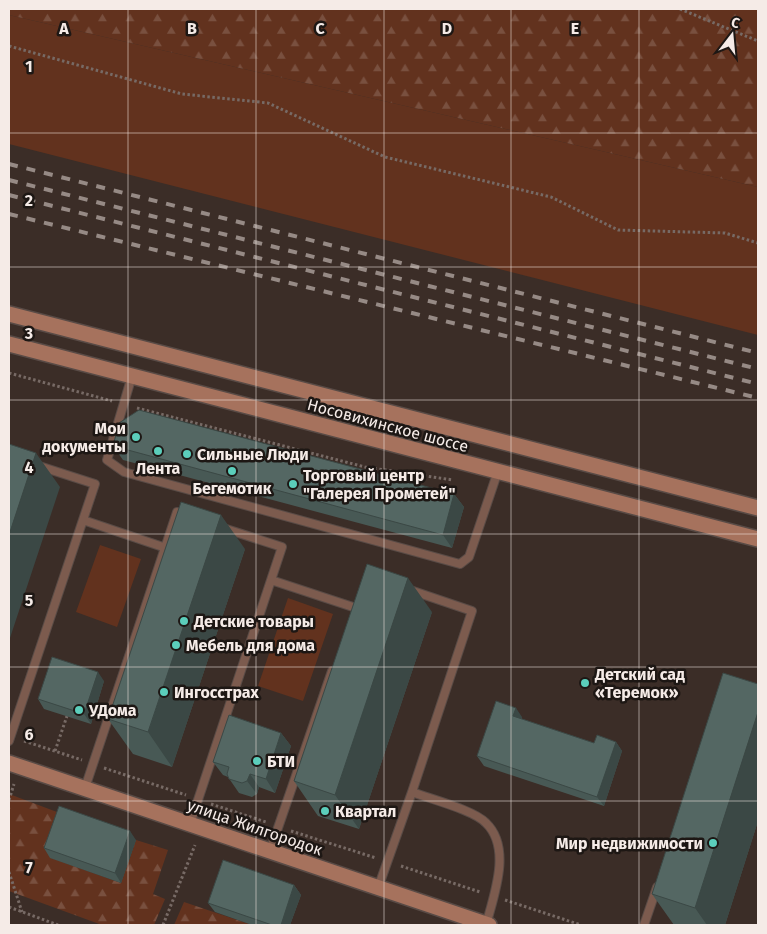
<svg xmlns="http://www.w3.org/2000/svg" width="767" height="934" font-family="'Fira Sans',sans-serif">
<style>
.green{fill:#62321e}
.forest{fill:url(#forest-firs)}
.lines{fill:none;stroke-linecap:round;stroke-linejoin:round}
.lane-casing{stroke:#594b46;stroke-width:10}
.secondary-casing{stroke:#594b46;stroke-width:18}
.path{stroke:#776a65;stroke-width:3;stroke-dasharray:2.5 2.5;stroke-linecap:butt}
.lane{stroke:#7c5b4e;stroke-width:8}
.secondary{stroke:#a6725d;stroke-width:15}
.rail{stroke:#968a85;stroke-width:4;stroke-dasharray:9 9;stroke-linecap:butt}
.wall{fill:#485955}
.shaded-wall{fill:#3b4845}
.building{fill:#546763;stroke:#3b4845}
.grid{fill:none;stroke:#f5ebe7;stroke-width:1;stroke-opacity:0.55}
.poi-dot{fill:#5bcebb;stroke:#1d1714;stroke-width:2}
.labels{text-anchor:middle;stroke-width:5;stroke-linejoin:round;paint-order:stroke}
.street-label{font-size:16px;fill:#f5ebe7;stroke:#1d1714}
.poi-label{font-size:16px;font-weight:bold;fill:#f5ebe7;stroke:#1d1714;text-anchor:start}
.grid-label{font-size:16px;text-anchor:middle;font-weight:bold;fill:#f5ebe7;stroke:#1d1714;stroke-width:5;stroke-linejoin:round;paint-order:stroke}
</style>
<defs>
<pattern id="forest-firs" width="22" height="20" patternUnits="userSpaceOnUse" patternTransform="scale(1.25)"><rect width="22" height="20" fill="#62321e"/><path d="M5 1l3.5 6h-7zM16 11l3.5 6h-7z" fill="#79503f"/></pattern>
</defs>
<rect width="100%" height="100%" fill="#3b2d27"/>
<path class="green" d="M9,15l749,172v148l-749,-191z
M100,545l41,14 -24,68 -41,-15z
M288,598l45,16 -30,87 -45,-15z"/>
<path class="forest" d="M9,9h749v178l-749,-172z
M9,794l56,21 -14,43 70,25 15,-43 32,10 -15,44 12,5 -11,26h-52l-93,-34z
M184,902l68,23h-78z"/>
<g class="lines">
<defs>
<path id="lane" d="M132,376l-25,84 17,12 336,92 9,-7 29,-86
M83,520l83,28
M271,580l82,27
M410,590l62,21 -60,181
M9,741l86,-257 -56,-18
M85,788l92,-276 9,3
M190,824l92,-277 -59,-19
M270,851l62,-180
M378,888l34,-96c18,7 62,18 74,31 26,25 8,72 0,102
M644,925l13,-38"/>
<path id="secondary" d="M9,314l749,194
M9,344l749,195
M9,763l480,162"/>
</defs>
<use href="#lane" class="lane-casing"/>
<use href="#secondary" class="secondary-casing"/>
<path class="path" d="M680,9l78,32
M9,46l173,48 86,9 117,54 166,40 67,33 107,3 33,10
M9,373l103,28
M137,408l228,59 88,13
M24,741l58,19
M55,751l12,-35
M104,768l82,27
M9,800l5,-16
M211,804l55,18
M291,831l85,27
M401,866l79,26
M9,872l13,40
M505,900l76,25
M9,907l49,18
M163,925l32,-80"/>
<use href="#lane" class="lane"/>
<use href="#secondary" class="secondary"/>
<path class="rail" d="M9,164l749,189
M9,180l749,189
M9,195l749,189
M9,214l749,184"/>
</g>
<path class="wall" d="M113,446l341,48 10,13 -12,41 -329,-88z
M245,549l-73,218 -39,-13 -25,-35z
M432,612l-73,217 -41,-13 -24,-35z
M104,681l-13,43 -47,-15 -6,-10z
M522,717v2l72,24 22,-1 6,9 -18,55 -120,-40 -7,-10z
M281,733l10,13 -16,47 -16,-6 -2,7 -5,3 -13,-4 -11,-16 -5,-2 -10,-13z
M758,821l-33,104h-51l-22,-31z
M136,840l-15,43 -71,-25 -6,-10z
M294,885l7,10 -11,30h-38l-37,-13 -7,-9z"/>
<path class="shaded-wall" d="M36,453l24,34 -51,154v-106z
M454,494l10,13 -12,41 -9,-13z
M221,515l24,34 -73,218 -24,-35z
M408,578l24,34 -73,217 -24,-34z
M98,672l6,9 -13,43 -7,-10z
M516,708l6,9 -2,8 -7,-9z
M758,712v109l-33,104h-18l-12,-17z
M281,733l10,13 -16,47 -9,-14z
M616,742l6,9 -18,55 -7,-9z
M250,774l9,13 -2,7 -10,-13z
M130,831l6,9 -15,43 -6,-10z
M294,885l7,10 -11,30h-9z"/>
<path class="building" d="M139,410l315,84 -11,41 -330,-89 6,-23z
M9,444l27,9 -27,82z
M181,502l40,13 -73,217 -40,-13z
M367,564l41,14 -73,217 -41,-14z
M52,657l46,15 -14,42 -46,-15z
M723,673l35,11v28l-63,196 -43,-14z
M496,701l20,7 -3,8 81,27 3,-8 19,7 -19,55 -120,-41z
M229,715l52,18 -15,46 -16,-5 -3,7 -5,2 -13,-4 -2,-5 2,-7 -16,-5z
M59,806l71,25 -15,42 -71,-25z
M223,860l71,25 -13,40h-9l-64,-22z"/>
<path class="grid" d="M128,9v916M256,9v916M384,9v916M511,9v916M639,9v916M9,133h749M9,267h749M9,400h749M9,534h749M9,667h749M9,801h749"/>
<g class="poi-dot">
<circle cx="136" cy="437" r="5"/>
<circle cx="158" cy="451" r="5"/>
<circle cx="187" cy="454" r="5"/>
<circle cx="232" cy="471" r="5"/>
<circle cx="293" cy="484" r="5"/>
<circle cx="184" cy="621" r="5"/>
<circle cx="176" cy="645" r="5"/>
<circle cx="585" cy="683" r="5"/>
<circle cx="164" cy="692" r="5"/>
<circle cx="79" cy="710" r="5"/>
<circle cx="257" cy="761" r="5"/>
<circle cx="325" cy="811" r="5"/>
<circle cx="713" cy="843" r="5"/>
</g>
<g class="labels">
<g class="street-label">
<text transform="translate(388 425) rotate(15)" y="6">Носовихинское шоссе</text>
<text transform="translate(255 827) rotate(19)" y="6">улица Жилгородок</text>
</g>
<g class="poi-label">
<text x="126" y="434" text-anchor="end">Мои<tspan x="126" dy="18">документы</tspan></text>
<text x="197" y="460">Сильные Люди</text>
<text x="158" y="474" text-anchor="middle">Лента</text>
<text x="303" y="481">Торговый центр<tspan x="303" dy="18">"Галерея Прометей"</tspan></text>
<text x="232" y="494" text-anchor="middle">Бегемотик</text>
<text x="194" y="627">Детские товары</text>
<text x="186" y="651">Мебель для дома</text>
<text x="595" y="680">Детский сад<tspan x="595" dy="18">«Теремок»</tspan></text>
<text x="174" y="698">Ингосстрах</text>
<text x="89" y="716">УДома</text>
<text x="267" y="767">БТИ</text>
<text x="335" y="817">Квартал</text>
<text x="703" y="849" text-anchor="end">Мир недвижимости</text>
</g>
</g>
<g class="grid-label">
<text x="64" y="34">A</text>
<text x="192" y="34">B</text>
<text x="320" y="34">C</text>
<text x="447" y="34">D</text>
<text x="575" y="34">E</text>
<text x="29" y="72">1</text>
<text x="29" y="206">2</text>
<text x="29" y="339">3</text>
<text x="29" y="473">4</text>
<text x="29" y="606">5</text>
<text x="29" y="740">6</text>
<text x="29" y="873">7</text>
</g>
<rect width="767" height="934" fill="none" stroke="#f5ebe7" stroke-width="20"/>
<g transform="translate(732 35) rotate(16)" stroke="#1d1714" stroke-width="4" paint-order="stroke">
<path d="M0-4L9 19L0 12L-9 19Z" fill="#f5ebe7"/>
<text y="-8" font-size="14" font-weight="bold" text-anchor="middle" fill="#f5ebe7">С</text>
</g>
</svg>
